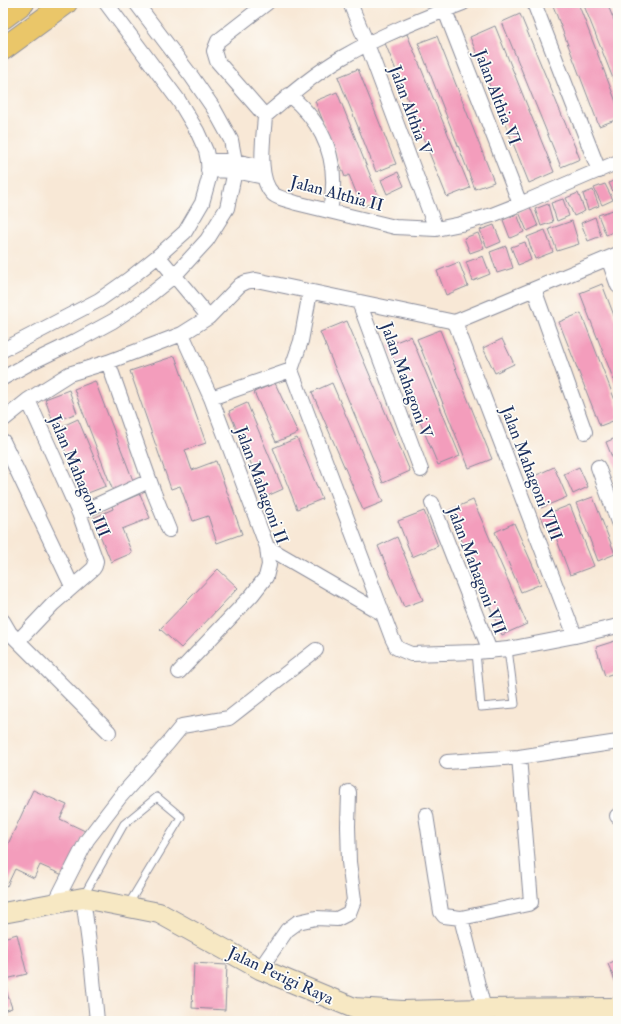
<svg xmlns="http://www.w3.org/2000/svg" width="621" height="1024" font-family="'IM FELL Double Pica',serif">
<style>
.building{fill:#f39dbc}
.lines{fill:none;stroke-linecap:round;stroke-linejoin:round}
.lane-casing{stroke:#8a8c9a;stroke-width:9}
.street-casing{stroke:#8a8c9a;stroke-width:16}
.secondary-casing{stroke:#8a8c9a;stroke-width:22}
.primary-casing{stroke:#8a8c9a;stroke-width:24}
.lane{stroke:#fff;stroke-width:7}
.street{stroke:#fff;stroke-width:14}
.secondary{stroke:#f7e8c3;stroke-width:20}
.primary{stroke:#eac669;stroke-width:22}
.labels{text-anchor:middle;stroke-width:3.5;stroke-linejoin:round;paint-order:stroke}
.street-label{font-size:17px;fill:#1b2f5e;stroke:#fdfcf7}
</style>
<rect width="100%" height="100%" fill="#fdfcf7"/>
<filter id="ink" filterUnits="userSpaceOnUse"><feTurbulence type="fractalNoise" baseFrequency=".025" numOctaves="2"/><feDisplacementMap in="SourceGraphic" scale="8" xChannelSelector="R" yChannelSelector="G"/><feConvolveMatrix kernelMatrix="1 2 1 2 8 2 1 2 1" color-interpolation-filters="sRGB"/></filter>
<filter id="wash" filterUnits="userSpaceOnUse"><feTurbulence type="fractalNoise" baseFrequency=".012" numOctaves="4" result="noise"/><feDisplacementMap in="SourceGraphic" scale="16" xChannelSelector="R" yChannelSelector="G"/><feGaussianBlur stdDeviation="0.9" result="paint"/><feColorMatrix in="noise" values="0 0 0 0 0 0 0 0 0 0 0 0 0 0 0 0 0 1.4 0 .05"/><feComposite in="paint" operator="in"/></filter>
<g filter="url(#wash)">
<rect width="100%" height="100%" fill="#f8e8d6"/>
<g id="blocks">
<path class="building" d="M552,3h26l40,104v12l-19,7z
M583,3h24l11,27v61z
M520,14l60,145 -19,8 -59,-145z
M495,26l59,146 -25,11 -59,-146z
M407,34l63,154 -23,9 -62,-154z
M437,36l57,146 -19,7 -57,-146z
M358,69l38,95 -20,8 -38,-95z
M337,92l43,108 -18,7 -13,-32 -4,2 -30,-76z
M398,172l6,14 -17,8 -6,-14z
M618,178v22h-1l-8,-17z
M605,184l8,16 -11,5 -8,-17z
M593,190l6,16 -11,4 -5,-16z
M578,193l7,18 -11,5 -8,-18z
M563,199l6,17 -12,5 -6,-18z
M548,204l5,18 -12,4 -6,-17z
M530,207l8,19 -11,5 -8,-19z
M616,209l2,6v15l-12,5 -8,-20z
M517,214l7,18 -14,6 -7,-18z
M595,217l6,19 -13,5 -7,-18z
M572,221l7,23 -22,7 -8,-22z
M494,225l7,17 -14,6 -7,-18z
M545,230l8,22 -18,7 -8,-22z
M478,233l6,15 -14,5 -6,-15z
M525,242l6,18 -13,5 -7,-18z
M506,246l7,22 -16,5 -7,-21z
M483,256l7,18 -17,7 -7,-19z
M459,262l9,24 -22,9 -9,-24z
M602,284l16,42v65l-38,-98z
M581,313l37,95v11l-18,7 -41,-104z
M347,321l63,150 -27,12 -63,-151z
M440,330l52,129 -23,9 -52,-129z
M411,336l49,120 -22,9 -50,-120z
M502,339l12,25 -19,9 -12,-25z
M175,356l31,87 -21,7 7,20 24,-9 26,73 -25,9 -9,-27 -15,5 -13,-35 -9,3 -41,-118z
M95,381l39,102 -21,8 -39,-102z
M275,383l23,50 -22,9 -22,-50z
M332,383l51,119 -20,8 -51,-118z
M69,390l8,23 -24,9 -8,-23z
M247,403l36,86 -18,8 -36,-86z
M78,419l28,67 -23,9 -27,-66z
M618,437v35l-12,-30z
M297,438l25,61 -25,10 -24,-61z
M554,467l13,30 -26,11 -13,-29z
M579,467l9,20 -15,7 -9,-20z
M140,494l10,24 -28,11 10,24 -21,9 -18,-44 20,-9 -1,-3z
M593,497l22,57 -17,7 -22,-58z
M473,500l54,124 -25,11 -54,-124z
M570,505l24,61 -24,9 -19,-51 -6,2 -4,-10z
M424,511l14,35 -26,11 -14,-36z
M514,523l27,61 -20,8 -26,-60z
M397,537l26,63 -19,7 -26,-61z
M218,569l20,19 -57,60 -21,-19z
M618,640v32l-13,4 -9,-29z
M33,790l34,15 -7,14 25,12 -20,45 -25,-11 -6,13 -19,-9 -8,17 -4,-2v-29z
M17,934l10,40 -21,5 -3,-10v-31z
M618,959v29l-10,-24z
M194,963l33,2 -2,45 -33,-2z
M3,981l9,27 -9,3z"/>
</g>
</g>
<g filter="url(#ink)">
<use href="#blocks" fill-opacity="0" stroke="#8a8c9a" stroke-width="1"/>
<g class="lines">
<defs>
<path id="lane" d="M476,652l5,55 34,-3 -7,-55
M83,897l41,-73 33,-27 24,20 -53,88"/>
<path id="street" d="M350,3l17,41 69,185
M442,3l78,201
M463,3c-41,16 -82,32 -120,54 -28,16 -53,38 -78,59 -1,20 -9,62 8,78 6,5 16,6 23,9l99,24 41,2 25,-5 31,-9 28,-11 98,-42
M534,3l65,168
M289,95c37,30 51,69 41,115
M265,116l-48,-55 -3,-10 4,-10 49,-38
M208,161h27l27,6
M208,170l27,1 29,6
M158,256l51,61
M608,258l10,28
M534,289l51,143
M359,302l62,168
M455,322l120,314
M3,350l96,-50 30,-21 29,-23 27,-24 17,-29 7,-25 -1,-17 -2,-10 -9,-20 -18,-30 -73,-98
M108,362l46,131 15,37
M291,370l101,268 5,10 14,6 65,-2 32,-3 67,-13 43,-10
M3,378l27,-15 46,-22 37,-20 28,-19 34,-27 32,-35 20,-32 8,-37v-10l-4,-21 -17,-31 -22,-32 -56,-74
M211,398l80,-28 10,-29 9,-49
M3,420l25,-20 41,-26 39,-12 74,-28 27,-17 31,-32 6,-3 10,-2 199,42 163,-68
M3,441l69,145
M598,467l20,55
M432,503l58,148
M79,513l70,-32
M267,547l116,67
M3,621l7,12 8,8 35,-37 40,-35 2,-3 1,-5 -17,-48 -51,-113
M18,641l91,91
M179,672l73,-77 14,-18 3,-12 -2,-18 -56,-149 -29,-64
M447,762l72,-5 99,-15
M426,815l15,97 3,4 17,2 67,-14 3,-2 -12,-145
M617,816h1
M83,898l8,60 6,63
M55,903l32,-63 33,-43 48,-54 14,-17 47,-8 87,-68
M461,918l23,91
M260,969l27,-39 11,-8 18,-4 21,1 12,-6 5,-13 -5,-38 -1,-36 1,-34
M563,1009l4,12"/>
<path id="secondary" d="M3,913l80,-15 76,15 101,56 94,39 49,3 81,-2 134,-1"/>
<path id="primary" d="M3,18l20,-15
M3,49l63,-46"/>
</defs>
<use href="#lane" class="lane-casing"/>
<use href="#street" class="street-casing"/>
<use href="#secondary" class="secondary-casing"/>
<use href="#primary" class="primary-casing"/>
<use href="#lane" class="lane"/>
<use href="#street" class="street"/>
<use href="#secondary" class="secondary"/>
<use href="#primary" class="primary"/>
</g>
</g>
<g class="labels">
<g class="street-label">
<text transform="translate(498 97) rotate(69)" y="6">Jalan Althia VI</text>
<text transform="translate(411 110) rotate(70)" y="6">Jalan Althia V</text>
<text transform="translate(337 193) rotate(15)" y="6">Jalan Althia II</text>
<text transform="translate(407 380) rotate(70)" y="6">Jalan Mahagoni V</text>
<text transform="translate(532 473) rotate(69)" y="6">Jalan Mahagoni VIII</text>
<text transform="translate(80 476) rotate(67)" y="6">Jalan Mahagoni III</text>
<text transform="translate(262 485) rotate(70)" y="6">Jalan Mahagoni II</text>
<text transform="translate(477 570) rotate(69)" y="6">Jalan Mahagoni VII</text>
<text transform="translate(281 975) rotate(25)" y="6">Jalan Perigi Raya</text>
</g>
</g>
<rect width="621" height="1024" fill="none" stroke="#fdfcf7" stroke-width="16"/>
</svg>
